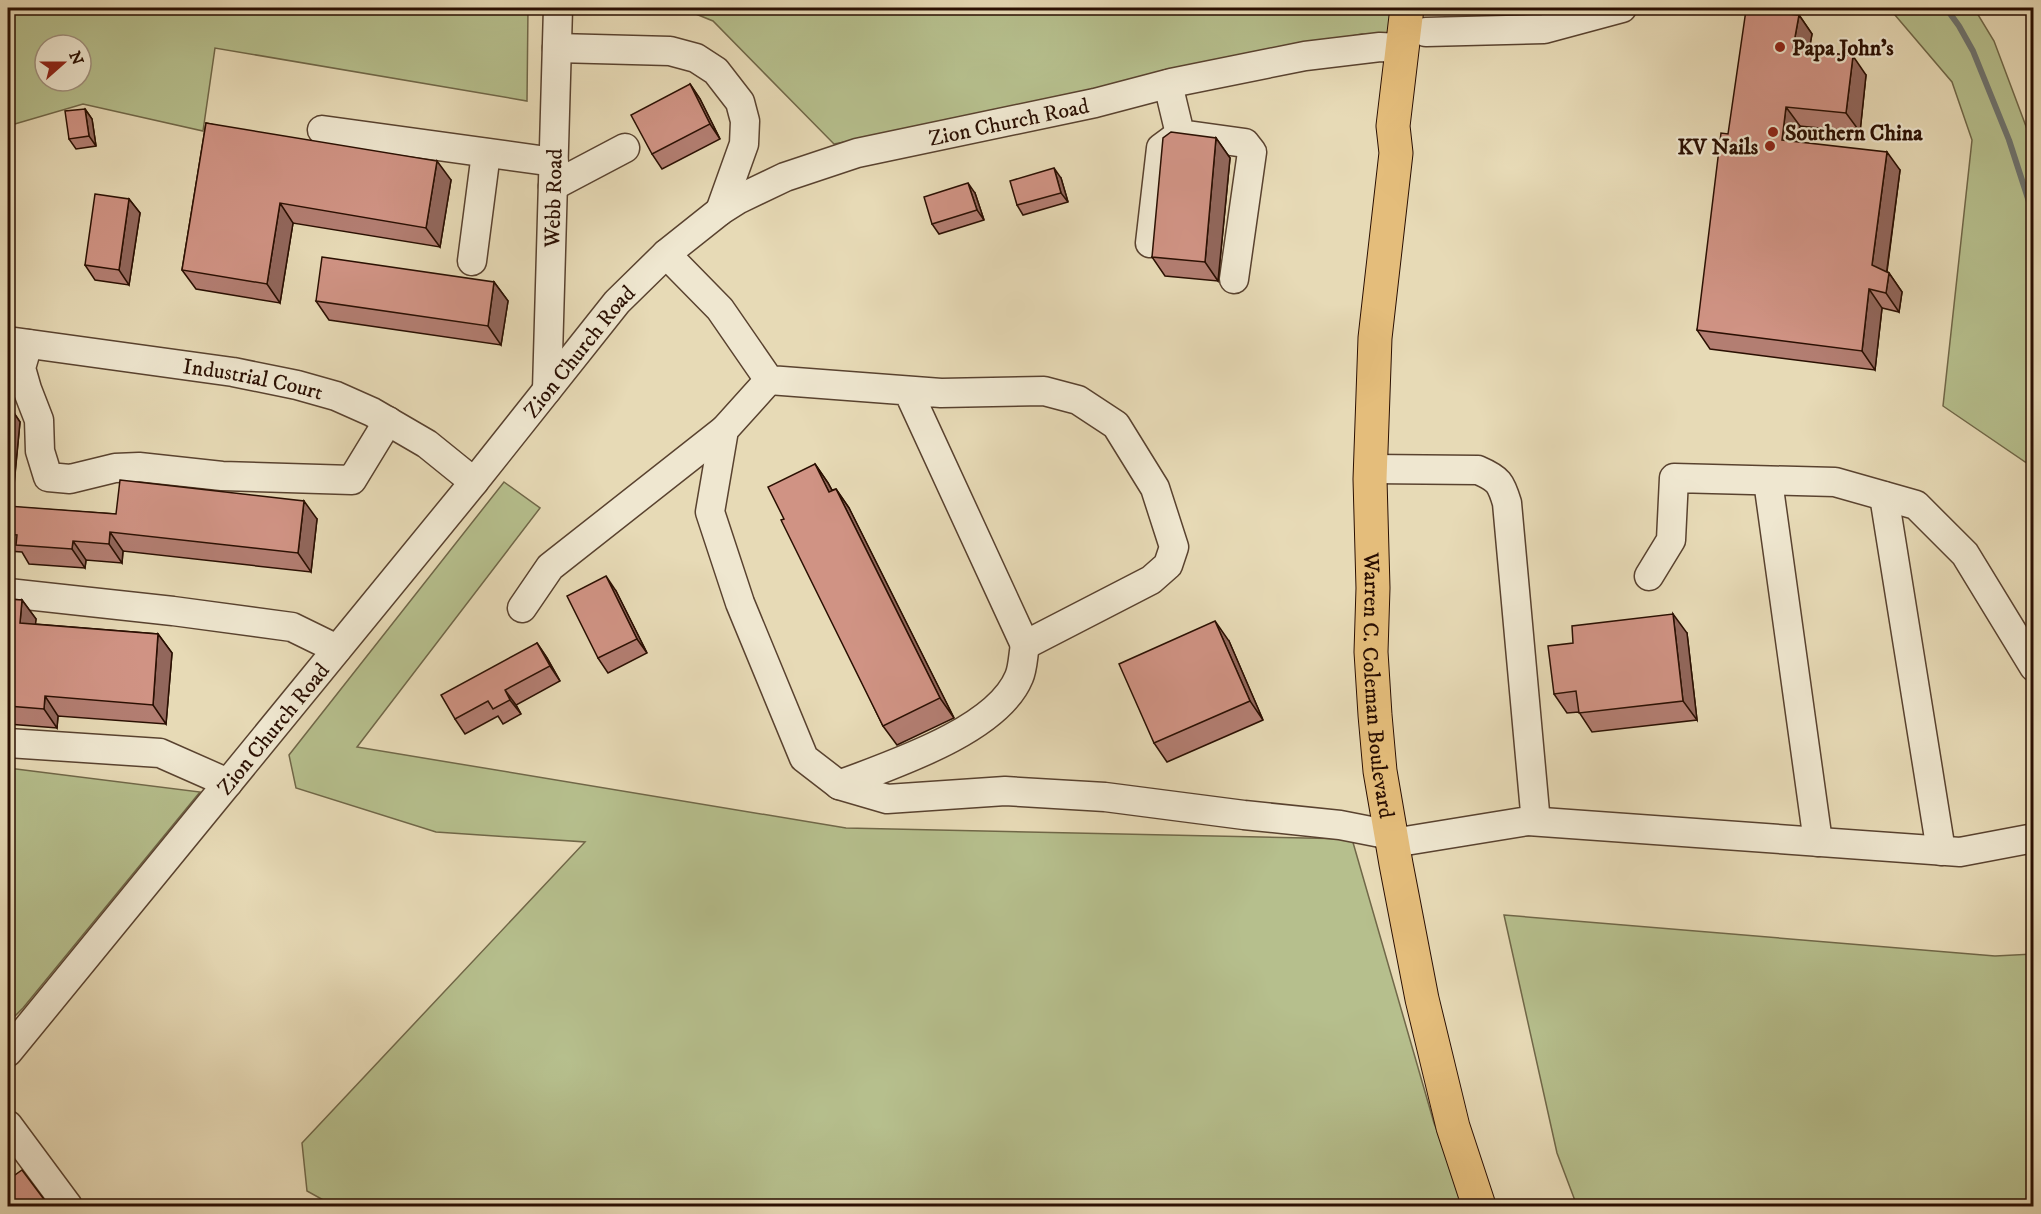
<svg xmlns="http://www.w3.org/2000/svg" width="2041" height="1214" font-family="'IM FELL DW Pica',serif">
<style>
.green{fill:#b6bf8d;stroke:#706748;stroke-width:1.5;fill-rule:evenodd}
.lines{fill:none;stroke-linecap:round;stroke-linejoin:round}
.stream{stroke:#6e7470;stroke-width:6}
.minor-casing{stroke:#59422f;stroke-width:31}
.highway-casing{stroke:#2a0f02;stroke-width:35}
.minor{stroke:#efe7d0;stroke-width:28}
.highway{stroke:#e4bd7b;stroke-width:33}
.wall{fill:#b37e72;stroke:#2a0f02;stroke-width:1.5}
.shaded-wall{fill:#92675c;stroke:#2a0f02;stroke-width:1.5}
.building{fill:#d09384;stroke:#2a0f02;stroke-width:1.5}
.poi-dot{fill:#8f2418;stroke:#efe7d0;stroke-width:2}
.labels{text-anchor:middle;stroke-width:4.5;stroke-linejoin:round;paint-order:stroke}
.poi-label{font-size:22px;font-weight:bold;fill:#2a0f02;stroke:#efe7d0;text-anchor:start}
.street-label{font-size:22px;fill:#2a0f02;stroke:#efe7d0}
</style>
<rect width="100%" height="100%" fill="#e7dab6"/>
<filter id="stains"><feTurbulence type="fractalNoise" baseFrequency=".00333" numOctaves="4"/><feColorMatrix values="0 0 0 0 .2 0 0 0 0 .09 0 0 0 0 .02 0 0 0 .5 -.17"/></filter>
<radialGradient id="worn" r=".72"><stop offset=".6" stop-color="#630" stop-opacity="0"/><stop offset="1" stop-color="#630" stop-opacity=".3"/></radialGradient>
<path class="green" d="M8,8h520l-1,93 -312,-53 -12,83 -120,-27 -75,22zM45,45h36v36h-36z
M681,8h713l-4,30 -28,-4 -189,37 -168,40 -171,33 -121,-123z
M1889,8h85l20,33 39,104v330l-5,-11 -85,-58 29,-266 -20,-58z
M504,482l36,26 -183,239 489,81 506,11 82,284 32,83h-1132l-27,-15 -5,-48 283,-301 -149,-10 -140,-44 -7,-33z
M8,768l192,24 -177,216 -15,15z
M1504,915l491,41 38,-2v252h-456l-20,-53z"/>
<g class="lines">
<path class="stream" d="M1946,8l13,18 14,25 36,89 25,77"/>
<defs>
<g id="minor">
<path d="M1426,32l118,-3 78,-21"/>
<path d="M557,48l113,3 26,7 20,13 24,31 5,19 -1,23 -24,67"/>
<path d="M1168,84l12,50 65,9 7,9 -18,127"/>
<path d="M322,130l232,32"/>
<path d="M553,186l72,-38"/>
<path d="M1150,243l11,-95 19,-14"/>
<path d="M666,254l54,55 49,71 172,13 103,-2 34,9 38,25 39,63 19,59 -6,18 -17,15 -126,65 -117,-254"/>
<path d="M472,261l14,-108"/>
<path id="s1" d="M8,341l225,31 64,13 39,11 36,16 55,32 47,38"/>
<path d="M28,344l-7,24 6,21 12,31 1,31 8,26 22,2 45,-11 24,-1 83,9 130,4 36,-59"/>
<path d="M769,380l-45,50 -14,82 30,91 64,155 35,27 48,14 118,-8 100,6 139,18 96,10 51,10"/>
<path id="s2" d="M547,390l11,-382"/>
<path d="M1371,469l107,1c21,9 23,13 29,33l28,309 -7,9 -135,22"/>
<path d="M1768,481l50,361"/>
<path d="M1884,496l57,355"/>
<path d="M1649,576l22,-36 3,-62 161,4 81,23 49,49 69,113"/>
<path d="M8,593l165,18 119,16 45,22"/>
<path d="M522,608l28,-41 174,-137"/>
<path d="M8,743l152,10 68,30"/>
<path d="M839,785c52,-20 158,-54 180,-108 4,-9 4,-22 6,-32"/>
<path d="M1528,821l432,31 74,-14"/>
<path id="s3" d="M8,1052l466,-570 143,-180 49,-48 54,-43 19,-12 46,-22 72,-24 238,-50 76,-20 134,-27 75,-9 21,1"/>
<path d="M8,1125l60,81"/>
</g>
<g id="highway">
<path id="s4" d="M1407,8l-14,118 3,27 -21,185 -5,141 3,109 -2,64 4,63 5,56 16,93 26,135 31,128 26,79"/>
</g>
</defs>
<use href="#minor" class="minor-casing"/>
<use href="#highway" class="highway-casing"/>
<use href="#minor" class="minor"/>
<use href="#highway" class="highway"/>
</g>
<path class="wall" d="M2018,8h7l-5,3z
M1799,15l13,19 -3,16 57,25 -6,57 -60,-6 -2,16 102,28 -13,102 2,1 13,19 -3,20 -17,-4 -7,62 -165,-21 -13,-19z
M690,84l10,15 20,40 -58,30 -10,-15z
M85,109l7,10 4,27 -20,3 -7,-10z
M206,123l245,57 -11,67 -147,-24 -13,80 -84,-14 -14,-19z
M1216,138l14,20 -12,123 -53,-5 -13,-19z
M1061,178l7,24 -45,13 -6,-10z
M975,193l9,27 -45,14 -7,-10z
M129,199l11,14 -11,72 -34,-5 -10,-15z
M494,282l14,19 -7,44 -172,-25 -13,-19z
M8,404l12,18 -8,85 104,7 201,5 -6,53 -188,-21 -1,12 -36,-3 -1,8 -56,-4 -7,-12 -14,-1z
M815,464l13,19 4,7 4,-1 13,19 105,210 -57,27 -14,-19 -99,-207z
M616,591l31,62 -39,20 -10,-15z
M8,599l14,1 14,19 -1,5 123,10 14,19 -6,71 -108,-8 -1,12 -49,-4z
M1687,633l10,87 -105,12 -13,-20 -12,1 -13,-19z
M1229,641l34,79 -96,42 -13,-19z
M537,643l10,15 13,23 -44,24 5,9 -18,10 -5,-8 -33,18 -10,-15z"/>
<path class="shaded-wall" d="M1799,15l13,19 -6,33 -13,-19z
M1853,56l13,19 -6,57 -14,-19z
M690,84l10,15 20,40 -10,-15z
M1786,107l14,19 -5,33 -13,-19z
M85,109l7,10 4,27 -7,-10z
M1216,138l14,20 -12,123 -13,-19z
M1887,152l13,18 -15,114 -13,-19z
M437,161l14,19 -11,67 -14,-19z
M1054,168l7,10 7,24 -7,-9z
M968,183l7,10 9,27 -7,-10z
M129,199l11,14 -11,72 -10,-15z
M280,203l13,20 -13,80 -13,-19z
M8,231l5,8 -3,27 -2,-4z
M1889,273l13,19 -3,20 -13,-19z
M494,282l14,19 -7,44 -13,-19z
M1869,289l13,19 -7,62 -13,-19z
M8,404l12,18 -10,102 -2,-4z
M815,464l13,19 15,28 -14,-19z
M836,489l13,19 105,210 -14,-20z
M304,501l13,18 -6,53 -13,-19z
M110,532l13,19 -1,12 -13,-19z
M73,541l13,19 -1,8 -13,-19z
M606,576l10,15 31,62 -10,-14z
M22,600l14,19 -2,23 -14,-19z
M1673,614l14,19 10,87 -14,-19z
M1215,621l14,20 34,79 -13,-19z
M158,634l14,19 -6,71 -13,-19z
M537,643l10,15 13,23 -10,-15z
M505,690l11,15 5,9 -11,-14z
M45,696l13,20 -1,12 -13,-19z"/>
<path class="building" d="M1746,10l53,5 -6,33 60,8 -7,57 -60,-6 -4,33 105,12 -15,113 17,8 -3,20 -17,-4 -7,62 -165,-21 24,-197 7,1z
M690,84l20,40 -58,30 -21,-39z
M85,109l4,27 -20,3 -4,-28z
M206,123l231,38 -11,67 -146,-25 -13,81 -85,-14z
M1171,132l45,6 -11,124 -53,-5 11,-119z
M1054,168l7,25 -44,12 -7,-24z
M968,183l9,27 -45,14 -8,-27z
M95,194l34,5 -10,71 -34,-5z
M322,257l172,25 -6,44 -172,-25z
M815,464l14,28 7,-3 104,209 -57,28 -102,-206 3,-1 -16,-32z
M120,480l184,21 -6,52 -188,-21 -1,12 -36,-3 -1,8 -56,-4 1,-10 -9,-1v-28l108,8z
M606,576l31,63 -39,19 -31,-62z
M8,599l14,1 -2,23 138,11 -5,71 -108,-9 -1,13 -36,-3z
M1673,614l10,87 -104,12 -3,-22 -22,3 -6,-48 25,-3 -1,-17z
M1215,621l35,80 -96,42 -35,-79z
M537,643l13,23 -45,24 5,10 -17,9 -5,-8 -33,18 -14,-24z
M22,1170l27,36h-41v-26z"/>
<g class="poi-dot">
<circle cx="1780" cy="47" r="6"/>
<circle cx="1773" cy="132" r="6"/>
<circle cx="1770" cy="146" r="6"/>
</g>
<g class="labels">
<g class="poi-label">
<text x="1792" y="55">Papa John's</text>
<text x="1785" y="140">Southern China</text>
<text x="1758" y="154" text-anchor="end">KV Nails</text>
</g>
<g class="street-label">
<text dy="8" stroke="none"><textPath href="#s3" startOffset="1408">Zion Church Road</textPath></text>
<text dy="8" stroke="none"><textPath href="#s2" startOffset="192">Webb Road</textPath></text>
<text dy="8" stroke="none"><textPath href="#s3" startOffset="904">Zion Church Road</textPath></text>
<text dy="8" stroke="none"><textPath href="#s1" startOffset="248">Industrial Court</textPath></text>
<text dy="8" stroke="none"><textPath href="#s4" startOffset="680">Warren C. Coleman Boulevard</textPath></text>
<text dy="8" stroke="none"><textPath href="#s3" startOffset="418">Zion Church Road</textPath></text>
</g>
</g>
<rect width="2041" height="1214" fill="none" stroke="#e7dab6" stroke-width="30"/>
<rect x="9" y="9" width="2023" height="1196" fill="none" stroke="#2a0f02" stroke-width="3"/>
<rect x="15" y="15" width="2011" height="1184" fill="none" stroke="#2a0f02" stroke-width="1.5"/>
<g transform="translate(63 63) rotate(69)"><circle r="28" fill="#efe7d0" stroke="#a0917e" stroke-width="1.5"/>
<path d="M0-4.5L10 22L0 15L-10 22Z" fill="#8f2418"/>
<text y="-9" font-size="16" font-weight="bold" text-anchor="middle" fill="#2a0f02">N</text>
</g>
<rect width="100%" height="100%" filter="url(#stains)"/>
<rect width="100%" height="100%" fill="url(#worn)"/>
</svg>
